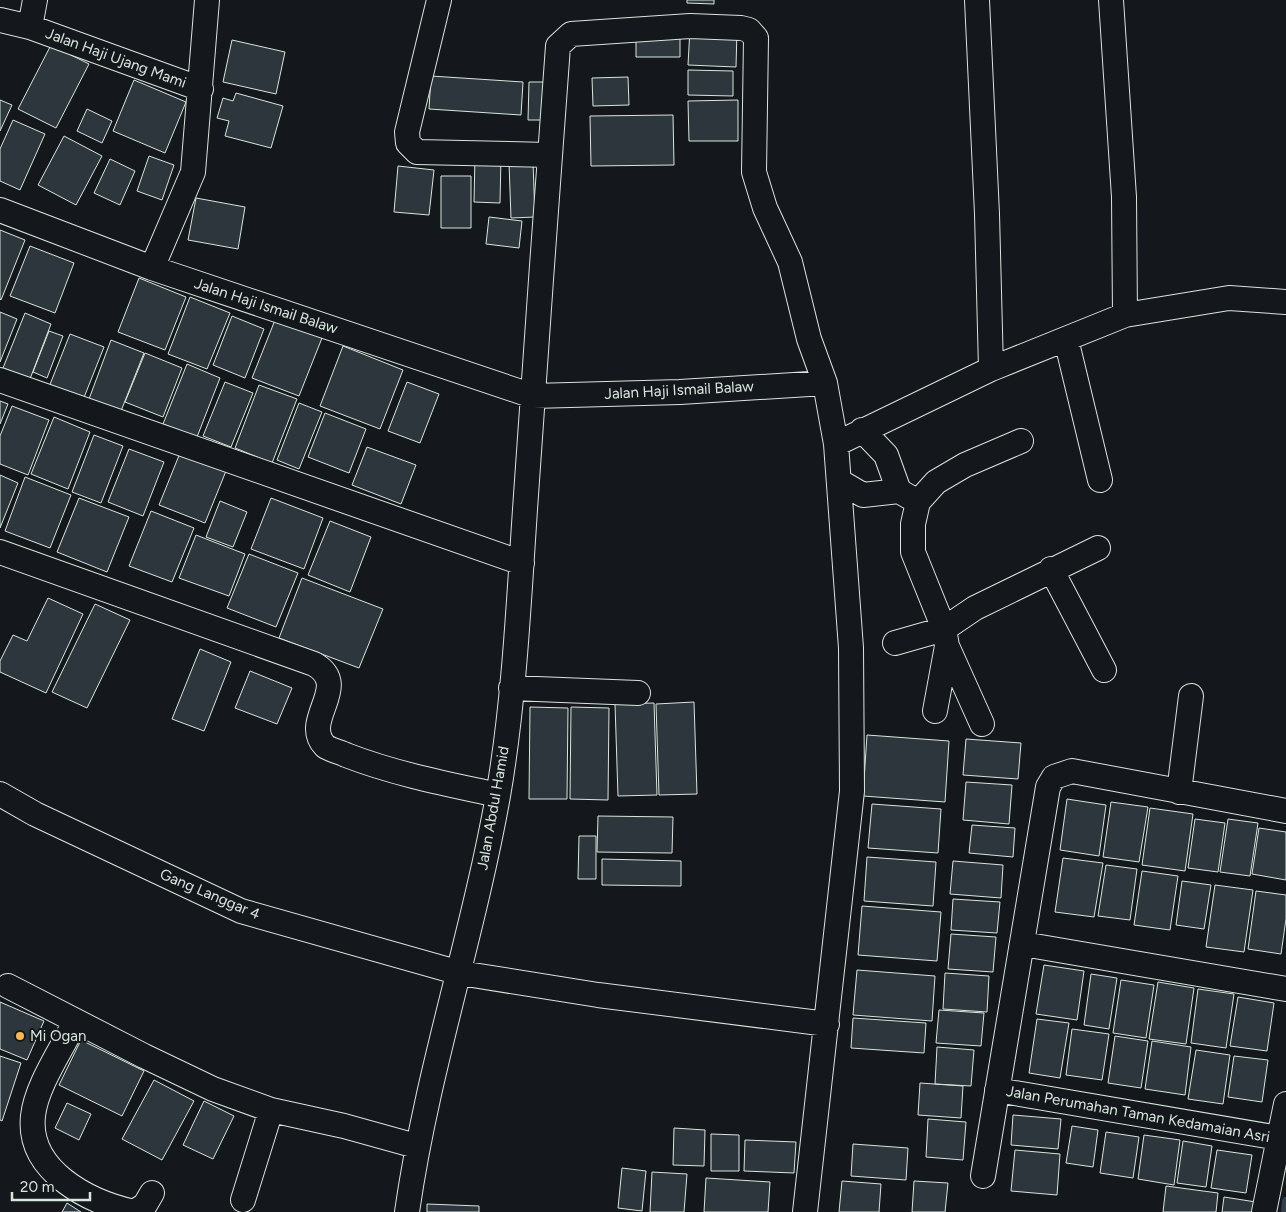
<svg xmlns="http://www.w3.org/2000/svg" width="1286" height="1212" font-family="Figtree,sans-serif">
<style>
.lines{fill:none;stroke-linecap:round;stroke-linejoin:round}
.stream{stroke:#2f3f4d;stroke-width:8}
.building{fill:#2c363c;stroke:#d8e6dc}
.street-casing{stroke:#d8e6dc;stroke-width:26}
.street{stroke:#14181c;stroke-width:24}
.poi-dot{fill:#ffb74d;stroke:#14181c;stroke-width:2}
.labels{text-anchor:middle;stroke-width:4;stroke-linejoin:round;paint-order:stroke}
.street-label{font-size:15px;fill:#d8e6dc;stroke:#14181c}
.poi-label{font-size:15px;fill:#d8e6dc;stroke:#14181c;text-anchor:start}
</style>
<rect width="100%" height="100%" fill="#14181c"/>
<g class="lines">
<path class="stream" d="M1285,1212l1,-11"/>
</g>
<path class="building" d="M687,0h27v4l-27,-1z
M690,28l47,2 -1,37 -48,-2z
M636,32h44v25h-44z
M232,40l53,12 -9,42 -53,-12z
M51,45l38,19 -33,64 -38,-19z
M688,70l45,1v25l-45,-1z
M431,76l92,6 -2,33 -92,-6z
M628,77l1,28 -36,1 -1,-28z
M134,80l52,22 -21,51 -52,-22z
M529,82h17l-1,38h-17z
M236,93l47,13 -12,42 -46,-12 4,-15 -12,-3 6,-20 10,3z
M0,100l12,5 -12,26z
M738,100v41h-49l-1,-40z
M87,109l25,12 -10,22 -25,-12z
M673,115l1,50 -83,1 -1,-50z
M13,120l32,14 -25,56 -20,-9v-32z
M64,136l38,20 -26,49 -38,-20z
M149,156l25,9 -12,35 -25,-9z
M475,156l26,1 -1,46 -26,-1z
M110,159l25,12 -15,34 -26,-12z
M533,162l2,55 -24,1 -2,-55z
M398,166l36,4 -5,45 -35,-3z
M441,176h30v52h-30z
M196,198l49,9 -7,42 -50,-9z
M489,217l33,4 -3,27 -33,-4z
M0,230l25,10 -24,60 -1,-1z
M30,246l44,17 -19,50 -45,-17z
M139,278l47,19 -21,53 -47,-18z
M190,297l40,16 -23,56 -39,-15z
M0,312l17,7 -17,43z
M25,313l26,11 -21,55 -27,-11z
M232,316l32,13 -19,49 -32,-13z
M275,320l47,18 -23,58 -47,-18z
M49,331l14,5 -16,42 -14,-6z
M70,334l34,13 -21,53 -34,-13z
M111,340l33,13 -23,58 -32,-12z
M343,346l60,24 -23,59 -60,-23z
M145,353l37,15 -19,49 -38,-15z
M187,364l33,14 -23,59 -34,-13z
M225,382l28,11 -22,54 -28,-11z
M407,382l32,12 -19,49 -32,-12z
M259,385l38,14 -25,64 -37,-15z
M0,401l8,3 -8,20z
M299,403l23,9 -23,57 -22,-9z
M12,406l37,14 -21,55 -28,-11v-28z
M325,413l41,16 -17,44 -41,-16z
M54,417l36,15 -22,57 -37,-15z
M94,435l29,11 -22,57 -29,-11z
M367,447l49,18 -15,39 -49,-19z
M129,449l35,13 -21,54 -35,-14z
M180,453l46,18 -21,52 -46,-18z
M0,475l18,8 -18,45z
M25,477l46,18 -21,53 -45,-17z
M79,498l50,19 -22,55 -50,-20z
M271,498l52,20 -19,51 -53,-20z
M220,501l27,11 -14,35 -27,-10z
M151,511l43,17 -22,54 -43,-16z
M330,521l41,16 -21,55 -42,-17z
M196,535l49,19 -16,42 -50,-18z
M249,554l49,19 -22,54 -49,-19z
M302,578l81,31 -24,59 -80,-30z
M48,598l35,16 -37,79 -46,-21v-11l13,-26 14,6z
M95,604l35,16 -43,88 -35,-16z
M200,649l31,13 -27,69 -32,-12z
M250,671l42,17 -15,36 -42,-16z
M694,702l3,92 -38,1 -3,-91z
M654,703l3,92 -39,1 -3,-92z
M530,707l38,1 -1,91h-38z
M571,707l38,1 -1,92 -38,-1z
M867,735l82,6 -4,61 -82,-6z
M966,739l55,4 -3,36 -55,-4z
M966,782l46,3 -3,39 -46,-4z
M1067,799l39,6 -7,51 -39,-6z
M1111,802l37,5 -9,55 -36,-5z
M872,804l69,5 -3,44 -70,-5z
M1150,808l43,6 -8,57 -43,-6z
M598,816l75,1 -1,36 -75,-1z
M1195,819l30,4 -7,49 -30,-4z
M1228,819l30,4 -8,53 -30,-4z
M972,825l43,3 -2,29 -44,-4z
M1259,828l27,4v48l-34,-6z
M579,836h17v43h-18z
M867,857l69,5 -3,44 -69,-5z
M1063,858l40,5 -9,54 -39,-5z
M602,859l79,2v25l-79,-1z
M953,861l50,4 -2,33 -51,-4z
M1106,865l31,4 -7,51 -32,-4z
M1142,871l36,5 -8,54 -36,-5z
M1182,881l29,4 -7,44 -28,-4z
M1215,885l38,5 -9,62 -38,-5z
M1256,891l30,4v24l-5,35 -33,-5z
M953,899l47,3 -3,31 -46,-3z
M862,906l79,6 -4,49 -79,-6z
M951,934l45,3 -3,35 -45,-3z
M1044,965l40,6 -7,49 -41,-6z
M857,970l78,6 -3,45 -79,-6z
M945,973l44,3 -2,36 -44,-3z
M1091,974l26,4 -8,51 -25,-4z
M1121,980l33,5 -8,53 -33,-5z
M1158,982l36,6 -8,56 -37,-5z
M1198,989l36,5 -8,54 -35,-5z
M1238,997l36,6 -7,48 -37,-5z
M0,1002l44,19 -17,39 -27,-11z
M939,1010l45,3 -3,33 -45,-3z
M853,1018l73,5 -2,30 -73,-5z
M1037,1019l32,4 -9,55 -31,-5z
M1072,1029l37,5 -7,46 -36,-5z
M1115,1036l33,5 -7,47 -33,-5z
M81,1040l63,31 -22,45 -63,-31z
M1152,1041l39,6 -6,48 -40,-6z
M937,1047l37,3 -3,36 -36,-2z
M1196,1050l34,5 -7,49 -35,-5z
M0,1056l21,7 -19,58 -2,-1z
M1234,1056l34,4 -6,42 -34,-5z
M154,1080l40,21 -32,59 -40,-21z
M920,1083l43,3 -2,32 -43,-3z
M204,1101l30,15 -21,43 -30,-14z
M67,1103l24,11 -12,26 -24,-12z
M1013,1115l48,4 -3,30 -47,-4z
M928,1119l38,3 -3,38 -37,-3z
M1072,1126l26,4 -5,37 -27,-4z
M674,1128l31,2 -1,36 -31,-1z
M1106,1132l33,5 -6,41 -33,-5z
M711,1134l28,1v36h-28z
M1144,1135l36,5 -6,45 -36,-6z
M745,1140l51,2 -2,31 -50,-2z
M1183,1141l29,5 -6,41 -29,-4z
M853,1144l55,4 -2,32 -55,-4z
M1015,1150l45,4 -3,41 -46,-4z
M1217,1150l35,5 -6,38 -35,-5z
M622,1168l24,3 -4,40 -24,-3z
M652,1172l35,2 -3,38h-34z
M706,1178l64,4 -2,30h-64z
M842,1181l39,3 -2,28h-40z
M914,1181l34,2 -3,29h-33z
M1166,1186l52,7 -2,19h-53z
M1224,1197l32,5 -2,10h-32z
M67,1203l14,9h-19z
M427,1204l52,2v6h-52z"/>
<g class="lines">
<defs>
<path id="street" d="M35,0l-5,27 171,62
M439,0l-32,132 1,11 9,9 132,3
M977,0l10,214 4,155
M1111,0l13,197 1,118
M0,20l30,7
M0,210l152,58 381,128 147,-4 145,-9
M152,268l41,-96 14,-172
M1066,339l34,141
M0,380l522,183
M862,430l24,25 13,36 19,11
M836,444l155,-75 134,-54 104,-17 57,4
M839,481l24,14 36,-4
M0,552l314,112c39,22 -14,56 11,82 5,4 15,6 21,9 49,19 101,29 152,40
M1051,569l53,101
M895,643l49,-14 31,-21 123,-60
M511,688l127,5
M935,711l12,-65
M982,724l-35,-78 -3,-17 -31,-77v-28l5,-22 18,-20 29,-17 56,-24
M1179,792l12,-96
M0,794l35,20 206,97 219,62 138,22 229,29
M1023,944l263,45
M8,986l136,70 69,33 58,21 73,16 72,20
M75,1022c-13,27 -39,64 -42,94 -6,55 56,86 101,96l11,-7 7,-12
M997,1090l282,48 -15,74
M1279,1138l7,-34
M983,1176l65,-389 6,-10 18,-6 214,40
M243,1200l28,-90
M407,1212c20,-141 66,-276 91,-416 17,-99 21,-201 28,-301 11,-150 20,-299 32,-449l13,-12 119,-8 51,2 8,2 7,8 -2,134 11,36 25,54 19,77 16,44 11,61 15,204 1,143 -47,421"/>
</defs>
<use href="#street" class="street-casing"/>
<use href="#street" class="street"/>
</g>
<circle class="poi-dot" cx="20" cy="1036" r="5"/>
<g class="labels">
<g class="street-label">
<text transform="translate(116 58) rotate(20)" y="5">Jalan Haji Ujang Mami</text>
<text transform="translate(266 306) rotate(18)" y="5">Jalan Haji Ismail Balaw</text>
<text transform="translate(679 390) rotate(-3)" y="5">Jalan Haji Ismail Balaw</text>
<text transform="translate(493 808) rotate(-80)" y="5">Jalan Abdul Hamid</text>
<text transform="translate(210 894) rotate(23)" y="5">Gang Langgar 4</text>
<text transform="translate(1138 1114) rotate(10)" y="5">Jalan Perumahan Taman Kedamaian Asri</text>
</g>
<g class="poi-label">
<text x="30" y="1041">Mi Ogan</text>
</g>
</g>
<path d="M12 1192v8h78v-8" fill="none" stroke="#d8e6dc" stroke-width="2.5"/>
<text x="20" y="1192" font-size="15" fill="#d8e6dc" stroke="#14181c" stroke-width="4" paint-order="stroke">20 m</text>
</svg>
